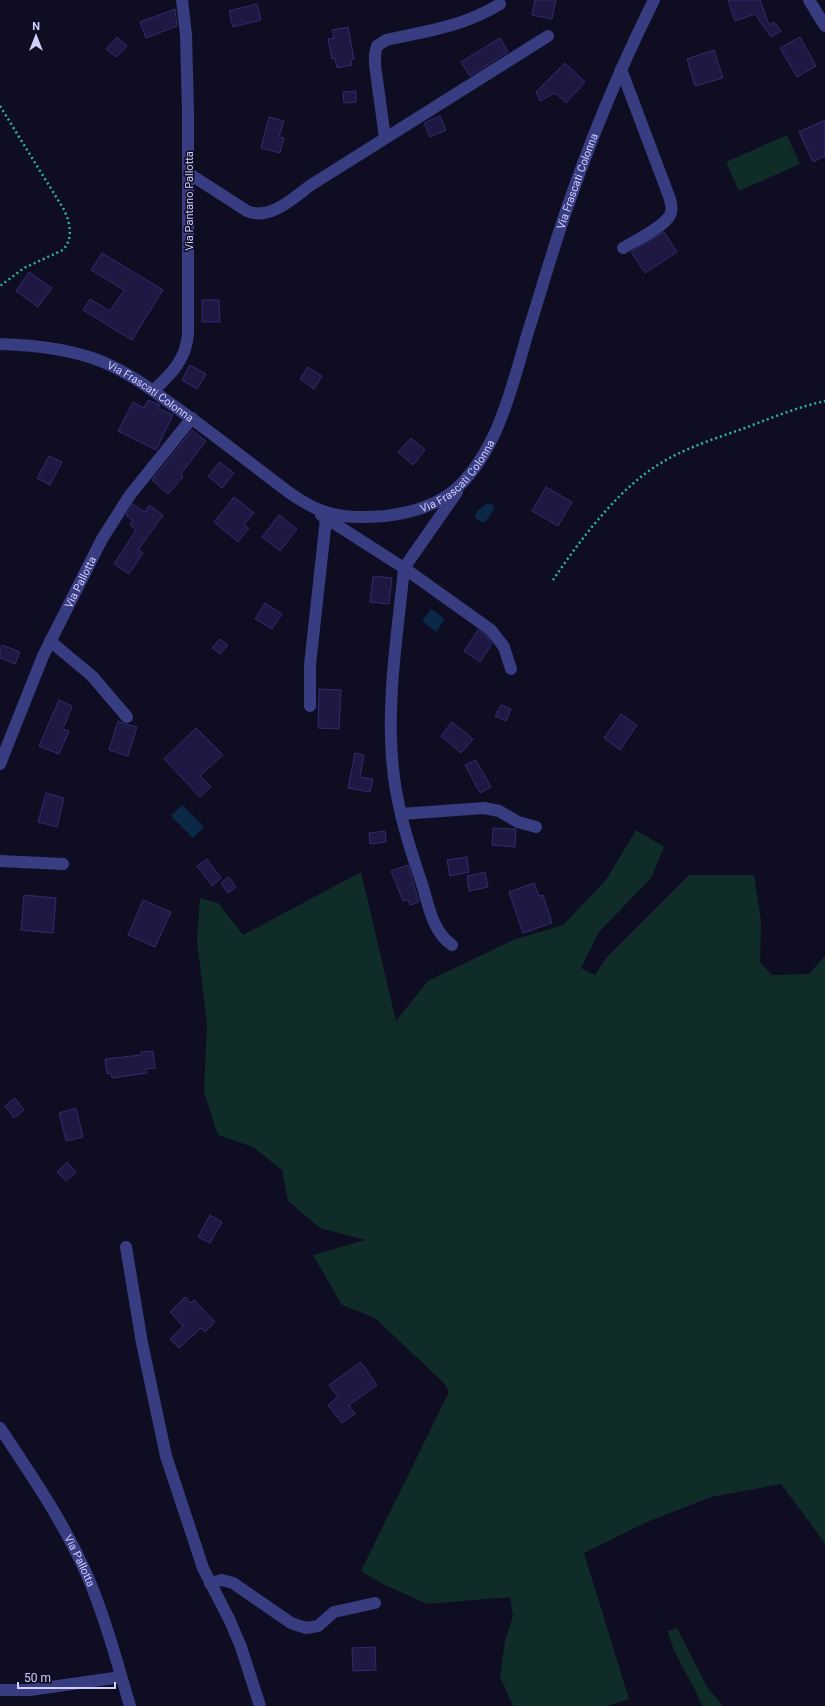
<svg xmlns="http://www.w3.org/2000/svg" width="825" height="1706" font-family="Roboto,sans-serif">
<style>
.green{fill:#102c28}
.water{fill:#0c2847}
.building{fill:#1e1943;stroke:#322b6f}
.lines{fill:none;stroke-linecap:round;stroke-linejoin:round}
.path{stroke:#2db39f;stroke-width:2.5;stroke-dasharray:2 3;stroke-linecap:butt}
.minor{stroke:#383c81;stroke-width:12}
.labels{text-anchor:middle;stroke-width:3;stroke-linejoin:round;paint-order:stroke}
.street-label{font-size:11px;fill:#cfceff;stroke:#0f0d22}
</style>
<rect width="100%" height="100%" fill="#0f0d22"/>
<path class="green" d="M787,135l13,29 -61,27 -13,-29z
M636,830l28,17 -13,31 -52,54 -18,36 14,7 12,-18 82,-82h65l7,46 -1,41 12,13 37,-1 16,-18v587l-44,-59 -70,13 -64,25 -63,31 45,146 -22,7h-94l-13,-29 5,-36 8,-25 -3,-19 -83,7 -44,-20 -22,-13 88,-179 -5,-9 -69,-65 -33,-13 -29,-50 52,-15 -45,-12 -32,-27 -6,-31 -29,-23 -35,-12 -14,-43 3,-68 -10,-83 3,-43 18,5 25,32 118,-63 35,149 32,-40 85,-41 50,-15 43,-45z
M677,1628l30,59 16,19h-21c-9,-25 -29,-50 -34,-75z"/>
<path class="water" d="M487,503l5,1 2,3 -1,4 -8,11 -6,-1 -4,-4 1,-5z
M431,609l14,10 -9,13 -14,-11z
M182,805l22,22 -11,11 -22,-22z"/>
<path class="building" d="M535,0h21l-4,19 -20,-4z
M728,0h32l9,25 5,-3 7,9 -10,6 -16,-23 -20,7z
M257,4l4,16 -28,7 -4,-16z
M175,9l2,17 -31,12 -6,-16z
M348,27l6,32 -3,1 1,5 -15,3 -2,-10 -3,1 -4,-20 6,-1 -2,-8z
M117,37l10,9 -11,11 -10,-8z
M800,37l16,29 -19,11 -17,-29z
M500,38l8,14 -38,24 -9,-14z
M714,50l9,28 -28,8 -8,-27z
M565,63l20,19 -19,21 -11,-10 -15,8 -4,-9z
M356,91v11l-12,1 -1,-11z
M440,116l6,14 -16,7 -6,-14z
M269,117l15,4 -5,16 5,1 -4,15 -19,-5z
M825,120v36l-12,6 -14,-30z
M664,232l13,20 -32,21 -14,-21z
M102,253l61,37 -31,50 -49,-30 7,-11 20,12 14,-21 -33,-20z
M29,272l23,16 -14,19 -22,-16z
M202,300h17l1,22h-18z
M190,365l16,9 -9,15 -15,-9z
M308,367l14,9 -8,13 -14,-10z
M148,400l12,5 -2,3 15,7 -17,35 -38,-19 15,-29 11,6z
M192,430l14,11 -25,33 2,3 -15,17 -16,-14z
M411,438l14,12 -12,15 -15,-13z
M49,456l13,6 -12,23 -13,-7z
M220,462l14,11 -12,15 -14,-12z
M546,487l26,15 -14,24 -26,-15z
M234,497l20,16 -10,11 5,4 -11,14 -24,-20z
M133,504l12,8 4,-7 14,10 -25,35 5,3 -14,21 -15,-10 22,-34 -6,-5 3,-4 -7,-6z
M279,515l18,14 -17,22 -18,-14z
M373,576l19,2 -3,26 -19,-2z
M265,603l17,11 -10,15 -17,-10z
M478,630l8,5 6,9 -12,18 -16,-11z
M220,639l8,6 -8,9 -8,-6z
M2,645l18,7 -5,12 -15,-6v-7z
M319,689l22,1 -2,39 -21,-1z
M59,700l13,6 -9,23 6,2 -10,23 -20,-8z
M501,705l10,4 -5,12 -11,-5z
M621,714l16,11 -17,25 -16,-12z
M118,721l7,3 12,3 -9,29 -19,-6z
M452,722l21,17 -12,14 -20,-17z
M196,728l27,27 -23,21 11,11 -11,10 -36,-38z
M355,753l9,2 -4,22 13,2 -3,13 -22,-4z
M476,760l15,27 -11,6 -15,-28z
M46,793l18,5 -7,29 -19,-5z
M493,828l23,1 -1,18 -23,-2z
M385,831l1,11 -16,2 -1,-11z
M467,857l2,15 -19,4 -3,-16z
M207,859l14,19 -9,8 -15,-20z
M408,865l11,37 -9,3 -2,-5 -5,1 -12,-30z
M485,872l3,15 -19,4 -2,-15z
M229,877l7,10 -8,6 -7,-10z
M534,883l5,13 4,-1 9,28 -29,10 -14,-41z
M24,895l32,3 -3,35 -32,-3z
M143,900l28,12 -16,35 -27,-12z
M153,1051l2,17 -10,1 2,4 -35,5 -1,-5 -4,1 -2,-15 36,-4v-3z
M15,1098l9,12 -10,8 -9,-12z
M76,1108l7,29 -17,4 -7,-28z
M67,1162l9,10 -10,9 -9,-9z
M210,1215l12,7 -12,21 -12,-6z
M185,1297l6,6 3,-3 21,22 -10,10 -4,-4 -22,20 -9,-9 13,-13 -13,-14z
M361,1362l16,23 -28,20 6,9 -13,9 -14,-18 10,-8 -9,-12z
M375,1647l1,23 -23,1 -1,-23z"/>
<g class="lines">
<path class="path" d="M0,106l63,102c7,13 11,30 0,42l-39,18 -24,18
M553,580c25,-37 58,-81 93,-107 29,-22 65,-33 99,-45 26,-10 53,-21 80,-27"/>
<g class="minor">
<path d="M809,0l16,26"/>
<path d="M621,69l49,130c1,5 3,11 0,16 -6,12 -35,26 -47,33"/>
<path d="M385,138l-10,-73v-11l2,-8 9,-6c41,-9 79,-14 114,-36"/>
<path d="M188,173l59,38c23,10 46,-13 64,-26l237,-149"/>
<path id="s1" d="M0,344c34,1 71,5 103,18 26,11 48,27 71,44 33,23 64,48 96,72 42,33 61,43 115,38 26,-3 52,-10 72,-28 42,-40 55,-102 71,-156 12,-38 23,-76 36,-115 25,-74 55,-147 90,-217"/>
<path d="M153,391c18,-17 33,-31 35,-57v-222l-2,-77 -4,-35"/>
<path d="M321,515l83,53 53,-76"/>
<path d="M50,641l42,35 35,41"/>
<path d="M310,706v-41l16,-146"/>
<path id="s2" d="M0,764l43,-108 59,-117 28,-44 62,-77"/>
<path d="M401,814l83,-6 15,3 19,11 18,5"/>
<path d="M0,861l63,3"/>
<path d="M452,945c-20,-14 -23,-39 -30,-61 -14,-41 -27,-82 -30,-126 -5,-63 6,-127 12,-190l87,62 13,17 7,22"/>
<path d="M126,1247l16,96 24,113 37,112 27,53 11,26 19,59"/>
<path id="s3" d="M0,1428c32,48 64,95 87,147 18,42 30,87 43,131"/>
<path d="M210,1583l12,-3 11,3 58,40 15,5 12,-2 16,-14 41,-9"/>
<path d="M0,1690h30l91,-13"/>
</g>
</g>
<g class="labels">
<g class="street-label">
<text dy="4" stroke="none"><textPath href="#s1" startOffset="845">Via Frascati Colonna</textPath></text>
<text transform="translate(189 201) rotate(-90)" y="4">Via Pantano Pallotta</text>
<text dy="4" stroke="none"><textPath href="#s1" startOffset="161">Via Frascati Colonna</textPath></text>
<text dy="4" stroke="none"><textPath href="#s1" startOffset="521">Via Frascati Colonna</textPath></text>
<text dy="4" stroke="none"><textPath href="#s2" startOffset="199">Via Pallotta</textPath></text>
<text dy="4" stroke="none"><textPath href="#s3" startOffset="155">Via Pallotta</textPath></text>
</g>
</g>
<g transform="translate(36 36)" stroke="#0f0d22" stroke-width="3" paint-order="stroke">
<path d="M0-3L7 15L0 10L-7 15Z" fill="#cfceff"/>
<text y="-6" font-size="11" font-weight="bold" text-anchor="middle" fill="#cfceff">N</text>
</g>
<path d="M18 1682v6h97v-6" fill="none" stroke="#cfceff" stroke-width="2"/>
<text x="24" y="1682" font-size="12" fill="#cfceff" stroke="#0f0d22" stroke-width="3" paint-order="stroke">50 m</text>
</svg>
